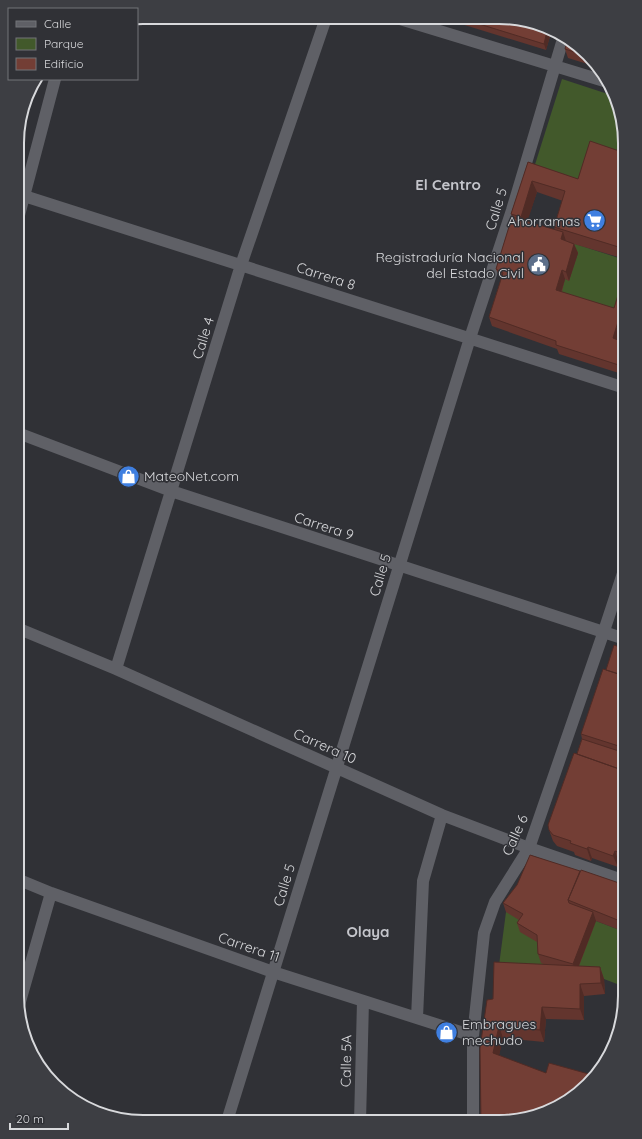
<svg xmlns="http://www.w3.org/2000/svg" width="642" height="1139" font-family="Quicksand,sans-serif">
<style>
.green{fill:#42592b}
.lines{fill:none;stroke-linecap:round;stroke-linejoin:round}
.minor{stroke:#5f6066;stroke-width:12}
.wall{fill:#63352e;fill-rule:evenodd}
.shaded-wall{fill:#502b25}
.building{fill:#733e35;stroke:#502b25}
.labels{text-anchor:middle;stroke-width:3;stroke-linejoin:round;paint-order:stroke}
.street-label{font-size:14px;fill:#d8d9dc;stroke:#303136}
.poi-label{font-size:14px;fill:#d8d9dc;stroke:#303136;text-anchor:end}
.neighbourhood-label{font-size:15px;font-weight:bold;fill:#c4c5cb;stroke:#303136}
.rim{fill:none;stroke:#d8d9dc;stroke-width:2}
</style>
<rect width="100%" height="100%" fill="#303136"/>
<path class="green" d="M562,79l52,17c10,15 11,49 11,67l-43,28 -50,-17z
M566,241l59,19v32l-8,25 -58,-18 6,-20 4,1 9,-27 -14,-5z
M506,912l90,9 29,11v55l-21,-8 -106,-6z"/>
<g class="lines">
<path class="minor" d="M400,19l204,62
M18,194l607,194
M18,219l37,-140
M18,433l153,58 454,148
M17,628l99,41 326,146 87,33 96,33
M116,669l125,-404 85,-247
M17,879l34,14 222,79 200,64
M19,1005l32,-112
M417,1018l6,-137 19,-66
M227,1121l243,-783 42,-128 51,-171
M360,1122l3,-121
M473,1122v-86l11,-103 11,-31 34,-54 75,-217 21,-64"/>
</g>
<path class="wall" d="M445,19h79l27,14 -5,17z
M582,48l12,18 -26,-8 -3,-9z
M625,153v106l-51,-15 4,9 -9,28 -4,-2 -3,13 63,27 -7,21 7,3v32l-66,-21 -2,-5 -65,-23 -3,-9 12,-38 -1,-1 -4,-9 16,-52 -1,-3 17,-52 50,17zM537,192l26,9 -9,26 1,3 -28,-9z
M618,610l7,2v10l-3,-1z
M625,649v216l-6,-2 -1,4 -26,-9 -1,3 -16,-6 -1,-3 -17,-6 -4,-5 -4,-11 33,-91 -1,-5 25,-64z
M580,871l45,14v47l-29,-11 -17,45 21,1 4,12 1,15 -21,2v24l-38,-1 -2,23 -41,-4 -4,17 77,41 -36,19 -41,7 -6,-123 53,-34 -5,-2 -3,-9 -1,-12 -17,-10 -3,-9 2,-3 -13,-8 -3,-9 14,-18z"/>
<path class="shaded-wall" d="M547,31l4,2 -5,17 -2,-6z
M532,181l5,11 -12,37 -4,-12z
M563,232l3,9 -5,-2z
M574,244l4,9 -9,28 -3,-9z
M562,270l3,9 -6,20 -3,-9z
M625,299v20l-9,28 -3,-9z
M588,847l4,11 -1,3 -4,-12z
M615,851l4,12 -1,4 -5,-11z
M593,912l3,9 -20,52 -3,-9z
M600,967l4,12 1,15 -4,-11z
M580,984l4,12v24l-4,-11z
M542,1007l4,12 -2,23 -4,-12z
M499,1026l4,12 -6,27 -4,-12z"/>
<path class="building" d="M463,19h61l23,12 -3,13z
M567,41l15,7 5,8 -22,-7z
M590,141l35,12v96l-71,-22 11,-36 -33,-10 -11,36 -10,-3 17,-52 50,17z
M512,217l51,15 -2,7 13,5 -8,28 -4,-2 -6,20 58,18 11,-35v26l-12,39 12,5v24l-69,-22v-4l-67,-24 14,-44 -7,-4z
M625,591v21l-7,-2z
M614,645l11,4v27l-19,-6z
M603,669l22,7v72l-44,-14z
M582,739l43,14v18l-48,-17z
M574,753l51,18v84l-10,-4 -2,5 -25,-9 -1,2 -17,-6 1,-2 -18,-6 -4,-5 -1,-5z
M530,855l50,16 -12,29 1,3 24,9 -20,52 -35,-10 -1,-19 -20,-12 6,-9 -20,-11 14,-18z
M581,870l44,15v38l-57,-23z
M494,962l106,5 1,16 -21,1v25l-38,-2 -2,23 -41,-4 -6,27 53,20 3,-10 47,13 -20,20 -32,17 -4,-1 -1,3 -40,7h-18l-1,-74 7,-48 6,-1z"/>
<defs>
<symbol id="supermarket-disc" viewBox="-11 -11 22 22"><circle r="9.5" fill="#3f7fe0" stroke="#303136"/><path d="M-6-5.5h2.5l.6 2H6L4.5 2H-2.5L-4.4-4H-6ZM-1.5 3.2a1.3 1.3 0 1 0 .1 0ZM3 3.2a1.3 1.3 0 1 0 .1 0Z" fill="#fff"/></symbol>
<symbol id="civic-disc" viewBox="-11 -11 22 22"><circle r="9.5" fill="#5c6f8a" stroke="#303136"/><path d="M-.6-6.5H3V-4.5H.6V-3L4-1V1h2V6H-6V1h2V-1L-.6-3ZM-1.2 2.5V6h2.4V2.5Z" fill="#fff"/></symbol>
<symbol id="shop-disc" viewBox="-11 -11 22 22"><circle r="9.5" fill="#3f7fe0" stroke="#303136"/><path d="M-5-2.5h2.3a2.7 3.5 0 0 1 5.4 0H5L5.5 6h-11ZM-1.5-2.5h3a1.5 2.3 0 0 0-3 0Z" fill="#fff"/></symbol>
</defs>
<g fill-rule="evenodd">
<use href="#supermarket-disc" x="582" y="208" width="25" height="25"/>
<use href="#civic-disc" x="526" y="252" width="25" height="25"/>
<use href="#shop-disc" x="116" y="464" width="25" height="25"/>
<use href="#shop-disc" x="434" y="1020" width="25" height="25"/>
</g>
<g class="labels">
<g class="street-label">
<text transform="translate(496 209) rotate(-73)" y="5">Calle 5</text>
<text transform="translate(326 276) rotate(18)" y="5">Carrera 8</text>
<text transform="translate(203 338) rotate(-73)" y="5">Calle 4</text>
<text transform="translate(324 526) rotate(18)" y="5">Carrera 9</text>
<text transform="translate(380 575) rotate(-73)" y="5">Calle 5</text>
<text transform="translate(325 746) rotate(24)" y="5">Carrera 10</text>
<text transform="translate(515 835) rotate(-66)" y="5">Calle 6</text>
<text transform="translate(284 885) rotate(-73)" y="5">Calle 5</text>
<text transform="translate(249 947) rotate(19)" y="5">Carrera 11</text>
<text transform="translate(346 1061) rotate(-89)" y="5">Calle 5A</text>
</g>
<g class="poi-label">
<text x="580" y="226">Ahorramas</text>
<text x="524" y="262">Registraduría Nacional<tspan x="524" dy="16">del Estado Civil</tspan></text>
<text x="144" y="481" text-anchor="start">MateoNet.com</text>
<text x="462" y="1029" text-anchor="start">Embragues<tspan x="462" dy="16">mechudo</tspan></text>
</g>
<g class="neighbourhood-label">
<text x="448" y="190">El Centro</text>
<text x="368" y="937">Olaya</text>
</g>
</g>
<path d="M0 0H642V1139H0ZM143 24H499A119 119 0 0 1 618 143V996A119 119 0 0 1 499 1115H143A119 119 0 0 1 24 996V143A119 119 0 0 1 143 24Z" fill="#3d3e43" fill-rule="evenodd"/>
<path class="rim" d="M143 24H499A119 119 0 0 1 618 143V996A119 119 0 0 1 499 1115H143A119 119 0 0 1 24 996V143A119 119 0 0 1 143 24Z"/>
<rect x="8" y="8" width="130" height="72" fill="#303136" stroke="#737478"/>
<rect x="16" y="21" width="20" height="6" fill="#5f6066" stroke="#737478"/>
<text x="44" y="28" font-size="12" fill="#d8d9dc">Calle</text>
<rect x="16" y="38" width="20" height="12" fill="#42592b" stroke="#737478"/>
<text x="44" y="48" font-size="12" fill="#d8d9dc">Parque</text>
<rect x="16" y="58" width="20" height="12" fill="#733e35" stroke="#737478"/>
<text x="44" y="68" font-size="12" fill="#d8d9dc">Edificio</text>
<path d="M10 1123v6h58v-6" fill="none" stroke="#d8d9dc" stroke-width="2"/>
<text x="16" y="1123" font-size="12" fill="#d8d9dc" stroke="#303136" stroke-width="3" paint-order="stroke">20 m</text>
</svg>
